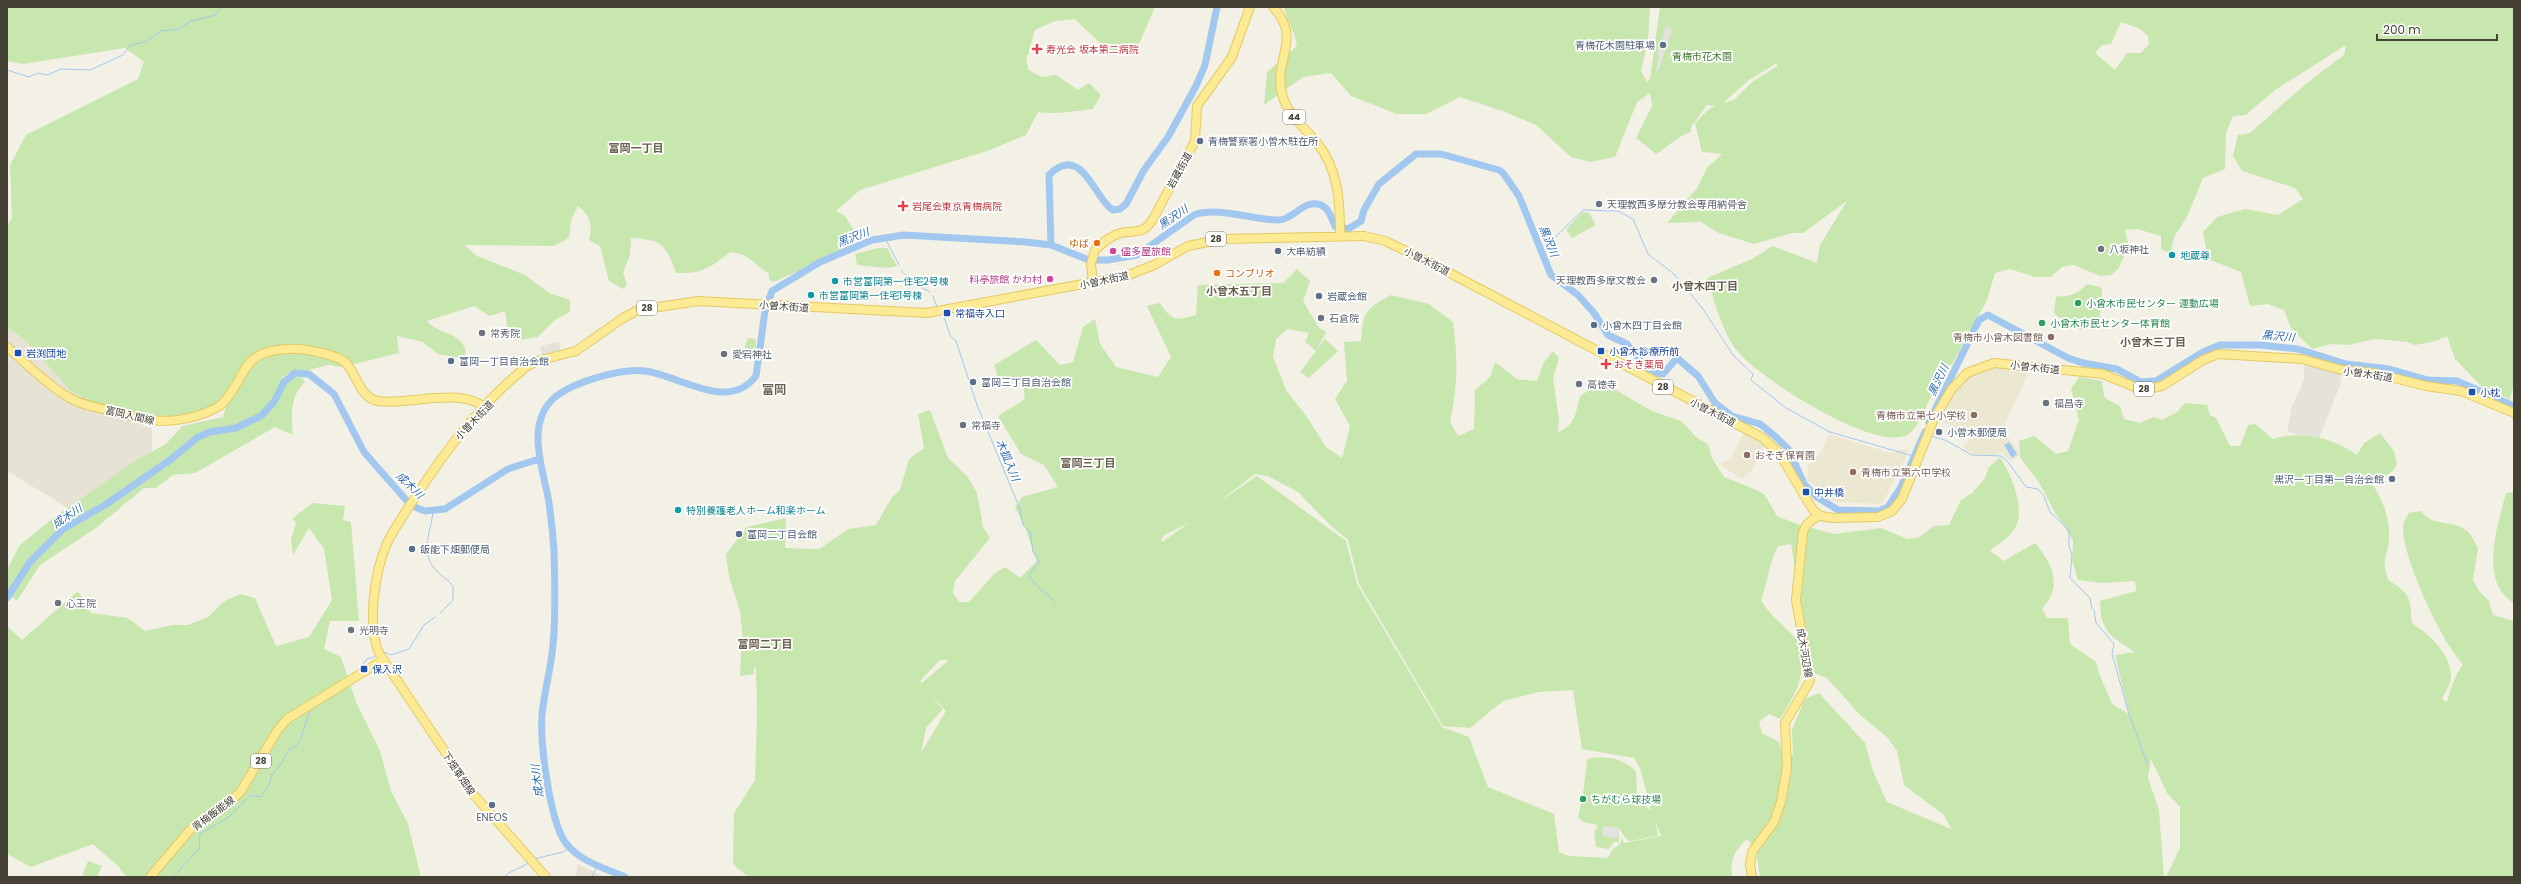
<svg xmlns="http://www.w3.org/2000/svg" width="2521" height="884" font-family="Poppins,'Noto Sans JP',sans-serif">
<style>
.residential{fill:#e7e3d4}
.industrial{fill:#e5e1db}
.education{fill:#ece7d0}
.green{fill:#c8e7ae;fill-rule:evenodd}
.parking{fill:#e4e2de}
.water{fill:#a2c8f0}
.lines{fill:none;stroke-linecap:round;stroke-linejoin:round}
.stream{stroke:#a2c8f0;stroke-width:1}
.river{stroke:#a2c8f0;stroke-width:7}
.major-casing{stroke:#e3ca64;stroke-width:10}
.major{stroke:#fdea94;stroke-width:8}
.service-dot{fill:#5c6f8a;stroke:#fff;stroke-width:1.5}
.health-dot{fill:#e0444e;stroke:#fff;stroke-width:1.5}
.worship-dot{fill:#6b7280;stroke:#fff;stroke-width:1.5}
.food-dot{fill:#e8710a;stroke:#fff;stroke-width:1.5}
.hotel-dot{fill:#d1479c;stroke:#fff;stroke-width:1.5}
.culture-dot{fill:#0f9aa8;stroke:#fff;stroke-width:1.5}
.leisure-dot{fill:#2e9e5b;stroke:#fff;stroke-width:1.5}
.transit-dot{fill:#1a4fb4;stroke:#fff;stroke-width:1.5}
.education-dot{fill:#8d6e63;stroke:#fff;stroke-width:1.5}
.labels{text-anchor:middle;stroke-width:3.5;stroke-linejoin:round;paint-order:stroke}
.shield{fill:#fff;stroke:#7d7a72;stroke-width:1}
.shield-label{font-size:9px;font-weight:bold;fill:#454135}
.service-label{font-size:10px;fill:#4e5e75;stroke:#fff;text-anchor:start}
.health-label{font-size:10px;fill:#be3a42;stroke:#fff;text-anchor:start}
.park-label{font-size:10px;fill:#3e7729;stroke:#fff}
.street-label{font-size:10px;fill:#454135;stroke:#fff}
.worship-label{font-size:10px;fill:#5b616d;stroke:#fff;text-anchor:start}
.food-label{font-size:10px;fill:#c56008;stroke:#fff;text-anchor:end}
.hotel-label{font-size:10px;fill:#b23c85;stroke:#fff;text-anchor:start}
.culture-label{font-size:10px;fill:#0d838f;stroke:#fff;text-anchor:start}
.leisure-label{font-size:10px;fill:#27864d;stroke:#fff;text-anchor:start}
.transit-label{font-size:10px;fill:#164399;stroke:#fff;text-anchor:start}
.education-label{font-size:10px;fill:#785e54;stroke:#fff;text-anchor:end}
.neighbourhood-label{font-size:11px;font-weight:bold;fill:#68604c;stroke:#fff}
.water-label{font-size:11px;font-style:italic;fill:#2f6cb0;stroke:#fff}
.quarter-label{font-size:12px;font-weight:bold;fill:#68604c;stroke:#fff}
</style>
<rect width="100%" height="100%" fill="#f3f0e6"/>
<path class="residential" d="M7,327l17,12 47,52 81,38v24l-79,58 -66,-40z
M578,864l26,13h-29z"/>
<path class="industrial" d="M559,342l2,11 -19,3 -2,-10z
M2304,363l36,10 1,3v7l-23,58 -31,-10 5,-24 12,-27z"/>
<path class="education" d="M2001,367l29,2 -24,53v12l15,21 -11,6 -9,-9 -5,4 -24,-2 -9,-7 9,-10 -34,-18 13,-23 17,-18 22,-10z
M1745,430l21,13 -14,27 -10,9 -20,-13v-3l9,-5z
M1829,434l62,19 13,-4 5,1 -27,54 -46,-2 -29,-22 2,-16 11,-10z"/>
<path class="green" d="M7,7h1148l-16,37 -15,10 -15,-2 -34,-33 -20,2 -20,9 -9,31 3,9 13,7 14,-2 22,15 11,-7 12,12 -8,14c-19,2 -37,6 -55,3l-12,23 -36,15 -130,40 -24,21 9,5 13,21 -9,11 -75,34 -5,-2v-6c-15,-10 -19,-20 -39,-22 -20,16 -28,22 -54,21 -11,-30 -14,-33 -45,-35l-1,17 -7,17 4,13 -4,4 -14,-8 -9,-35 -11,-6c4,-15 1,-25 -11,-34l-7,14 -2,18 -16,8 -89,-1 13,11 48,19 24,18 21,7v12l-15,8 -17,17 -21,3 -9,-7 -3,-22 -15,5 -16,-10 -47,15c11,14 36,10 39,32l-5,5 -23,-4 -15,-12 -26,-6 2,17 -56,14 -15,-2 -19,5 -17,1 -11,7 20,-1 4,5c-15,13 -14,35 -12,53l-18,-8 -80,46 -22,2 -17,13h-12l-48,40 -56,37 -23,36 -10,-9v-22l12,-24 33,-27 83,-58 31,-17 16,-18 41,-9 3,-11 -6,-6 -9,7 -34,11 -17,1 -66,-16 -23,-12 -47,-52 -17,-12v-101l5,-8 -2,-53 16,-30 112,-56 6,-17 -19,-14 -102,16 -16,-3z
M1284,7h366l-2,34 -7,30 6,11 3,-3 10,-72h854v378l-4,14 -27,-11 -28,-29 -8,-23 -11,5 -21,4 -7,-3 -33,-3 -27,6 -17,-1 -19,5 -21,-21 -7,-18 -16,-6 -18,2 -9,-34 -33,-13 -5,-27 14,-15 28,-8 33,6 25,-16 -8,-11 -53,-17 -9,-15 5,-21 12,-2 58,-51 36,-27 2,-10 -71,45 -29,25 -13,1 -7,17 -1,36 -22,9 -16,39 -12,18 -5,18 -9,-4v-13l-24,-7 -12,1 4,16 -11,23 -7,6 -11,1 -26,-11 -12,2 -11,10h-16l-25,-8 -15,4 -8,27 -35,64 -10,5c-6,15 -20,53 -31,63 -28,27 -151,-54 -172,-79 -17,-20 -24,-50 -32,-75l45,-19 21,-13 44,17 3,-18 27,-44 -44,32h-11l-38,11 -35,-11 -18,-11 -34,1 30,-35 10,-20 15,-14 -20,-2 -7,-29 14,-14 6,-3 -8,-1 -16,22v5c-12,3 -23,15 -35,22l-20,-16 16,-32 -2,-13 -13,9 -22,55 -25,5 -19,-5 -35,-32 -31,-13 -45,-15 -34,17h-29l-46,-18 -20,-23 -28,4 -39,28 3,-33 30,-26c-2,-14 -10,-25 -13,-39zM2121,22l19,7 8,7 1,8 -8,9h-14l-12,17 -20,-17 7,-8 9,-1zM1777,63v3l-25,16 -18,18 -11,3 26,-23z
M1582,212l7,1 7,12 -24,13 -6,-8z
M878,248h9l10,18 -10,2 -30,-3 -2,-11z
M1297,269l13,12 -7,20 16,27 7,4 -10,19 -11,-9 4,-9 -22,-4 -11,10 -3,18 13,33 21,27 19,30 16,11 8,-32 -15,-27 12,-18 -3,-39 17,-1c2,-29 4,-32 30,-46l38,9 24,18c5,39 5,62 -3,100l8,14 16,-7 1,-39 15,-13 5,-15 22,17 20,2 7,-19 9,-11 6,7 -6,20 6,43 -1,12c18,-10 17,-18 22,-37l22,-14 50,29 29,10 16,17 11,6 4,14 12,19 33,13 8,5 12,21 20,8 37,10 47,-6 27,11 11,-2 15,-11 15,-1 12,-25 11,-7 13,-15 4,-11 11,-10c11,17 28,55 13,74 -5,8 -16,13 -23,20l14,10 31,-18c18,21 28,43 7,66l5,9h21l2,26 26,18c3,15 11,28 16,42l17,10 -14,-59 20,-3c-24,-15 -35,-21 -35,-51l36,-10 -1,-10 -33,2 -24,-3 -6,-20 1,-20 -20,-31 -13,-25 -20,-27 -1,-16 15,-5 22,18 12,-3 11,-31 -8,-31 8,-12 23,4c2,22 3,16 18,25l4,13 16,4 14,-6 8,3 15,-8 8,-9 22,2 3,10 6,3 14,28h10l8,-21 7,-1 18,15c28,-9 61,-1 84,16l7,-12 16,-10 14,18 3,13 -4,7 -21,13c13,18 20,41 16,63 -4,18 -5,13 0,33 23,14 22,17 24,43 17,12 36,27 39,50 1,9 -5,18 -9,26l5,3c3,-13 9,-28 16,-38 -21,-21 -61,-107 -60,-137 0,-5 4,-10 6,-14l12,-2c14,18 33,7 47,21 4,4 7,11 10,16l-5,32 6,11 10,10 4,14 21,6v256h-348l14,-29v-41l-13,-14 -16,-34 -3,19 11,32 5,67h-404l-4,-27 -9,-11c-13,12 -17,21 -15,38h-984l-15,-13 1,-51 21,-33 2,-69 -1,-43 -2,-1v7l-14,2 1,-25h3l-4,-40 -11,-34 -3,-23 21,-27 39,-9 -1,30 34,1 29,-20 28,-4 16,-28 8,-7 9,-31 15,-11 -6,-34 12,-4 18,48 19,18 10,17 6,34 7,11 -35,43 -2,12 6,9h10l26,-29 10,-6 15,11 17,-17 -11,-31 -11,-23 7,-10 36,-10 -14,-22 -23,-11 -23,-38 27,-17 -3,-20 -23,2 -5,-16 42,-25 24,25 13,-3 10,-35 12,-8 5,25 16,23 42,10 13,-20 -24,-51 13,-3c12,18 15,18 36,12l2,-30 85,-2zM1255,474l13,2 30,16 32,33 18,15 11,44 84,142 27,2 33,-27 36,-9 34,-2 9,59 52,9 6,10 11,42 -11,-7 -3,-11 -1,-21c-15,-13 -30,-16 -49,-12l-4,35 -5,23 5,5 15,3 -4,8 2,14 13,2 5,-7h5v-14l7,11 4,2 28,-5 -3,-15 6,15 -37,7 -2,-5 -2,6 -7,5 -5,9 -39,-2 -10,-4 -5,-38 -66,-27 -19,-50 -27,-10 -85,-143 -11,-43 -89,-65 -41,28zM1189,523l-27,19 -1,-1 3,-6zM1791,544l22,129 14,5 33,37 27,22 10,14 7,34 40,30 7,14 -64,-27 -14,-31 -8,-28 -46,-50 -14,6 -13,30 1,25 -9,9 -5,-21 -17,-9 -3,-11 10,-8 11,5c13,-22 26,-39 20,-66 -1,-4 -1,-11 -4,-14 -12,-14 -26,-23 -35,-39 7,-18 8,-37 17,-54zM940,660h9l-27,23 -2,-2zM926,688l20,23 -25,42 5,-25 17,-19z
M2087,284l13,3 2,3 -3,35 -10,1 -5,4 -12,-2 -18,-15 2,-17c12,2 23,-3 31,-12z
M748,338l8,1 -1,18 -10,-1v-10z
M1325,339l13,12 -29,27 -9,-6z
M2514,492v111c-36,-21 -16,-79 -8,-110z
M312,503l33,3 -2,14 8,2 8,99h-29l-6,28 17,8 15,45 24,49 11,40 17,33 13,53h-295l-8,-11 -25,-22 -62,23 -24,-13v-228l15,14 56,-49 13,22 37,5 17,13 28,-6h15l20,-8 15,-15 17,-8 15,4 21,48 33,-9 23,-37 -8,-51 -15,-21 -16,27 -2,-15 5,-18 -4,-3z
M88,861l14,5 -5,11h-15z"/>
<path class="parking" d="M1666,26l7,3 -15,42 -2,-1 3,-14 -2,-2z
M1604,826l15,2 -1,11 -15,-3 -1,-6z"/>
<path class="water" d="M2009,442l8,12 -5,4 -8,-13z"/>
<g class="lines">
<path class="stream" d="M7,70l22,7 9,-4 9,2 14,-6 29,1 33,-15 7,-10 15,-3 16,-11 18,-2 12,-8 24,-6 8,-8
M885,238l14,27
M1540,252l43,-42 35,1 15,8 15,35 26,20 29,35 30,46 20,19 -2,6 35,28 44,24 83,24
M901,270l11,12 18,10
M933,296l4,11
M943,314l7,21 6,6 21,64 43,104 3,16 7,7 3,20 6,9 -10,15 9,11 17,14
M1931,436l14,4 27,15 29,1 7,6 18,25 12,2 6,7 6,16 19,18v16l3,9 -2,23 20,20 2,11
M433,510c-1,21 -14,41 2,59 5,7 13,10 18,17v14l-13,13
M2094,610l2,13 18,21 -2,10 17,60 18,49
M384,652l7,3 18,-6 15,-24 11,-8
M359,670l8,-11 7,-2
M316,706l20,-12
M534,859l29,-7 7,-4
M173,877l26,-28 1,-15 29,-17 22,-22 10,2 8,-12 3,-11 8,-8 9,-17 7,-3 5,-7 9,-29
M504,877c7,-7 16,-8 24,-14
M592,877l5,-11"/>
<path class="river" d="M1051,245l-2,-70c30,-30 42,14 60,32l4,3 7,-1 6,-5 18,-34 24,-33 28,-51 9,-21 12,-58
M1929,422l50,-102 9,-5 80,43 15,5 34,6 24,13 15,-1 47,-29 17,-7h40l38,4 48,15 43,5 39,11 29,1 57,25
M7,598l23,-36 33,-33 42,-24 65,-45 28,-23 12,-5 26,-4 25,-12 13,-14 10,-20 11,-9 14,1 25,20 30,58 43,49 10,7 8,3 20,-2 63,-40 31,-10
M625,877c-23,-10 -52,-17 -64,-42 -12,-27 -21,-90 -19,-120 2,-23 9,-46 11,-70 3,-30 2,-62 1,-93 -1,-18 -3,-37 -6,-55 -6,-30 -22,-74 6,-99 19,-16 67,-30 91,-27 34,4 83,42 111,5l9,-65 7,-20 48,-29 52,-22 32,-5 122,7 25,3 38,15h19l29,-5 57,-40c22,-9 60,5 84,5 15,0 23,-18 39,-16 11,1 14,13 18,22l13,3 13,-8 3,-11 15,-26 37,-30h25l58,16 4,3 16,23 32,79 27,20 16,18 14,22 19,9 23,28 13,2 14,-16 21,18 17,27 17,13 28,8 16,13 13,13 15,34 13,13 21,13 41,1 9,-4 13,-20 24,-55"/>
<defs>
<path id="major" d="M1273,7c30,32 0,52 9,87 5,20 22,33 35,49 22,27 23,60 23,93
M1093,283l-2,-19 4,-14c6,-6 17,-15 26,-17 15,-3 22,2 32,-14l42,-78 2,-35 35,-49 18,-50
M7,347c20,17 39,37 61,50 11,7 26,10 40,13 35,9 52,16 88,6 9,-3 20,-6 27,-13 25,-27 16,-52 65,-54 13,-1 49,5 58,14 11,12 14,35 32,38 28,5 83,-15 107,7
M150,877l40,-47 39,-27 12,-12 36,-60 10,-12 96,-59
M546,877l-72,-82 -94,-140c-14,-28 -5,-84 7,-112 8,-16 18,-30 27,-44 32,-49 67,-96 112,-132l11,-6 39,-10 47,-33 13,-7 16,-3 46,-7 229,12 199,-37 28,-11 34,-19 35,-7 141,-3 21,5 40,19 338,178 16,15 34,57 8,6 12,2 45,-1 14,-6 10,-12 32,-80 17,-29 16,-17 27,-10 109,11 32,13 12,2 15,-3 41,-26 15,-6 84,5 40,11 32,3 52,13 35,5 53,22
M1752,877l-2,-12 2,-13 22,-30 7,-20 6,-35 -2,-44 25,-42 -14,-81 7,-68 4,-8 12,-9"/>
</defs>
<use href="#major" class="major-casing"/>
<use href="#major" class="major"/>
</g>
<g class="service-dot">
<circle cx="1663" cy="45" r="4"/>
<circle cx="1200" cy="141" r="4"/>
<circle cx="1278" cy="251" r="4"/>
<circle cx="1319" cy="296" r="4"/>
<circle cx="1594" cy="325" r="4"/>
<circle cx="451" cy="361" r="4"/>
<circle cx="973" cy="382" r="4"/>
<circle cx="1939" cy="432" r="4"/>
<circle cx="2392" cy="479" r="4"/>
<circle cx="739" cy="534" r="4"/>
<circle cx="412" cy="549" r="4"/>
<circle cx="492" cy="805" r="4"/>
</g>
<g class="health-dot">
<path d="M1035 43h4v4h4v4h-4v4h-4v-4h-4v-4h4z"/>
<path d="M901 200h4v4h4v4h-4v4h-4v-4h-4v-4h4z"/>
<path d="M1604 358h4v4h4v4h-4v4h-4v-4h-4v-4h4z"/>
</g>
<g class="worship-dot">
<circle cx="1599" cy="204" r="4"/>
<circle cx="2101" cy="249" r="4"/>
<circle cx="1654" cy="280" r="4"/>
<circle cx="1321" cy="318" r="4"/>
<circle cx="482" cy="333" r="4"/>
<circle cx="724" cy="354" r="4"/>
<circle cx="1579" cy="384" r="4"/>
<circle cx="2046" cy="403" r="4"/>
<circle cx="963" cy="425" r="4"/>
<circle cx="58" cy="603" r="4"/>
<circle cx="351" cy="630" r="4"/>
</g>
<g class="food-dot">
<circle cx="1097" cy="243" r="4"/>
<circle cx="1217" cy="273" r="4"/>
</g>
<g class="hotel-dot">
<circle cx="1113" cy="251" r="4"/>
<circle cx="1050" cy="279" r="4"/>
</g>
<g class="culture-dot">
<circle cx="2172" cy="255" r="4"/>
<circle cx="835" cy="281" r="4"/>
<circle cx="811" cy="295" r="4"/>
<circle cx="678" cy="510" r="4"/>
</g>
<g class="leisure-dot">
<circle cx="2078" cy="303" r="4"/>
<circle cx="2042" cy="323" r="4"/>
<circle cx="1583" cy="799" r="4"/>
</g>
<g class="transit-dot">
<rect x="943" y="309" width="8" height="8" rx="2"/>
<rect x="1597" y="347" width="8" height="8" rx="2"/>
<rect x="14" y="349" width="8" height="8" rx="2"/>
<rect x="2468" y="388" width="8" height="8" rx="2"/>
<rect x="1802" y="488" width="8" height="8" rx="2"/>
<rect x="360" y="665" width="8" height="8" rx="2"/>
</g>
<g class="education-dot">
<circle cx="2051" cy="337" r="4"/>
<circle cx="1974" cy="415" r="4"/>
<circle cx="1747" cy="455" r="4"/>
<circle cx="1853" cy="472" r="4"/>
</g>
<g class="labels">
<g class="shield">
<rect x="1283" y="110" width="22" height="14" rx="3"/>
<rect x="1206" y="232" width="20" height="14" rx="3"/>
<rect x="637" y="301" width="20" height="14" rx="3"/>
<rect x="1653" y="380" width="20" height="14" rx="3"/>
<rect x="2134" y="382" width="20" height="14" rx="3"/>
<rect x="251" y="754" width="20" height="14" rx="3"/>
</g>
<g class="shield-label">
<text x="1294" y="120">44</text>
<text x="1216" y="242">28</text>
<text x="647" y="311">28</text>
<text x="1663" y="390">28</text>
<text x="2144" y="392">28</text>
<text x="261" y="764">28</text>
</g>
<g class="service-label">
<text x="1655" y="49" text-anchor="end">青梅花木園駐車場</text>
<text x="1208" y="145">青梅警察署小曽木駐在所</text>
<text x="1286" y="255">大串紡績</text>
<text x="1327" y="300">岩蔵会館</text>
<text x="1602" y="329">小曾木四丁目会館</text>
<text x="459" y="365">富岡一丁目自治会館</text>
<text x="981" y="386">富岡三丁目自治会館</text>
<text x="1947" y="436">小曽木郵便局</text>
<text x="2384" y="483" text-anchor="end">黒沢一丁目第一自治会館</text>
<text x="747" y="538">富岡二丁目会館</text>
<text x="420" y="553">飯能下畑郵便局</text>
<text x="492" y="821" text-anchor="middle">ENEOS</text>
</g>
<g class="health-label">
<text x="1046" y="53">寿光会 坂本第二病院</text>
<text x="912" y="210">岩尾会東京青梅病院</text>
<text x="1614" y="368">おそき薬局</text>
</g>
<g class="park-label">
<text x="1702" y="60">青梅市花木園</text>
</g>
<g class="street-label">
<text transform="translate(1179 170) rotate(-61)" y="4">岩蔵街道</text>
<text transform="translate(1427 261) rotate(27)" y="4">小曽木街道</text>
<text transform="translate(1104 280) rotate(-12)" y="4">小曽木街道</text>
<text transform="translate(784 306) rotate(4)" y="4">小曽木街道</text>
<text transform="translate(2035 367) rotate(6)" y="4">小曽木街道</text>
<text transform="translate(2368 374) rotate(8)" y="4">小曽木街道</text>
<text transform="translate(1713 412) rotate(27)" y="4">小曽木街道</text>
<text transform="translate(130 415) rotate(13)" y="4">富岡入間線</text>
<text transform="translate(474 420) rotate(-46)" y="4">小曽木街道</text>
<text transform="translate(1805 653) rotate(80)" y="4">成木河辺線</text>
<text transform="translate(459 773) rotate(56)" y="4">下畑軍畑線</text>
<text transform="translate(213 813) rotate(-37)" y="4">青梅飯能線</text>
</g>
<g class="worship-label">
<text x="1607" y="208">天理教西多摩分教会専用納骨舎</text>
<text x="2109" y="253">八坂神社</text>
<text x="1646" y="284" text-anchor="end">天理教西多摩文教会</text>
<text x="1329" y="322">石倉院</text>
<text x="490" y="337">常秀院</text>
<text x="732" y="358">愛宕神社</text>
<text x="1587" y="388">高徳寺</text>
<text x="2054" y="407">福昌寺</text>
<text x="971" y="429">常福寺</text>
<text x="66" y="607">心王院</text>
<text x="359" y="634">光明寺</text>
</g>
<g class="food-label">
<text x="1089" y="247">ゆば</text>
<text x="1225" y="277" text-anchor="start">コンブリオ</text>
</g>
<g class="hotel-label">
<text x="1121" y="255">儘多屋旅館</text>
<text x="1042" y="283" text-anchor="end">料亭旅館 かわ村</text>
</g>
<g class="culture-label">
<text x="2180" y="259">地蔵尊</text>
<text x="843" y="285">市営富岡第一住宅2号棟</text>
<text x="819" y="299">市営富岡第一住宅1号棟</text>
<text x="686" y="514">特別養護老人ホーム和楽ホーム</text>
</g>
<g class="leisure-label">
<text x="2086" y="307">小曾木市民センター 運動広場</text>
<text x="2050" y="327">小曾木市民センター体育館</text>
<text x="1591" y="803">ちがむら球技場</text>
</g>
<g class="transit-label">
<text x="955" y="317">常福寺入口</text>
<text x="1609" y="355">小曾木診療所前</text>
<text x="26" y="357">岩渕団地</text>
<text x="2480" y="396">小枕</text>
<text x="1814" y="496">中井橋</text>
<text x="372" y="673">保入沢</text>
</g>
<g class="education-label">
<text x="2043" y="341">青梅市小曾木図書館</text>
<text x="1966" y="419">青梅市立第七小学校</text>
<text x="1755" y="459" text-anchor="start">おそぎ保育園</text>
<text x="1861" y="476" text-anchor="start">青梅市立第六中学校</text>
</g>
<g class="neighbourhood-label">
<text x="636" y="152">富岡一丁目</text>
<text x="1705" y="290">小曾木四丁目</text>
<text x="1239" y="295">小曾木五丁目</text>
<text x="2153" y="346">小曾木三丁目</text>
<text x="1088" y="467">富岡三丁目</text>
<text x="765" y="648">富岡二丁目</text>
</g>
<g class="water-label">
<text transform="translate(1173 217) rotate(-34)" y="4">黒沢川</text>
<text transform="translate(853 237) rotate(-21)" y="4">黒沢川</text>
<text transform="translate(1549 241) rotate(68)" y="4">黒沢川</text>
<text transform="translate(2278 336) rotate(5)" y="4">黒沢川</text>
<text transform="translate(1938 380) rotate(-65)" y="4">黒沢川</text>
<text transform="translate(1008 460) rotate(67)" y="4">木狐入川</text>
<text transform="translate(410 485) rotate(44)" y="4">成木川</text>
<text transform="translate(67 516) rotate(-34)" y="4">成木川</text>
<text transform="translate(537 781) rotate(-97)" y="4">成木川</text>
</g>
<g class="quarter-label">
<text x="774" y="394">富岡</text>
</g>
</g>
<rect width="2521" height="884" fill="none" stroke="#454135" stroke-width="16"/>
<path d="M2377 34v6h120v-6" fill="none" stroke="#454135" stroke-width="2"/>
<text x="2383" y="34" font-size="12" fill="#454135" stroke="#ffffff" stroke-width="3" paint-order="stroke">200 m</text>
</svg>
